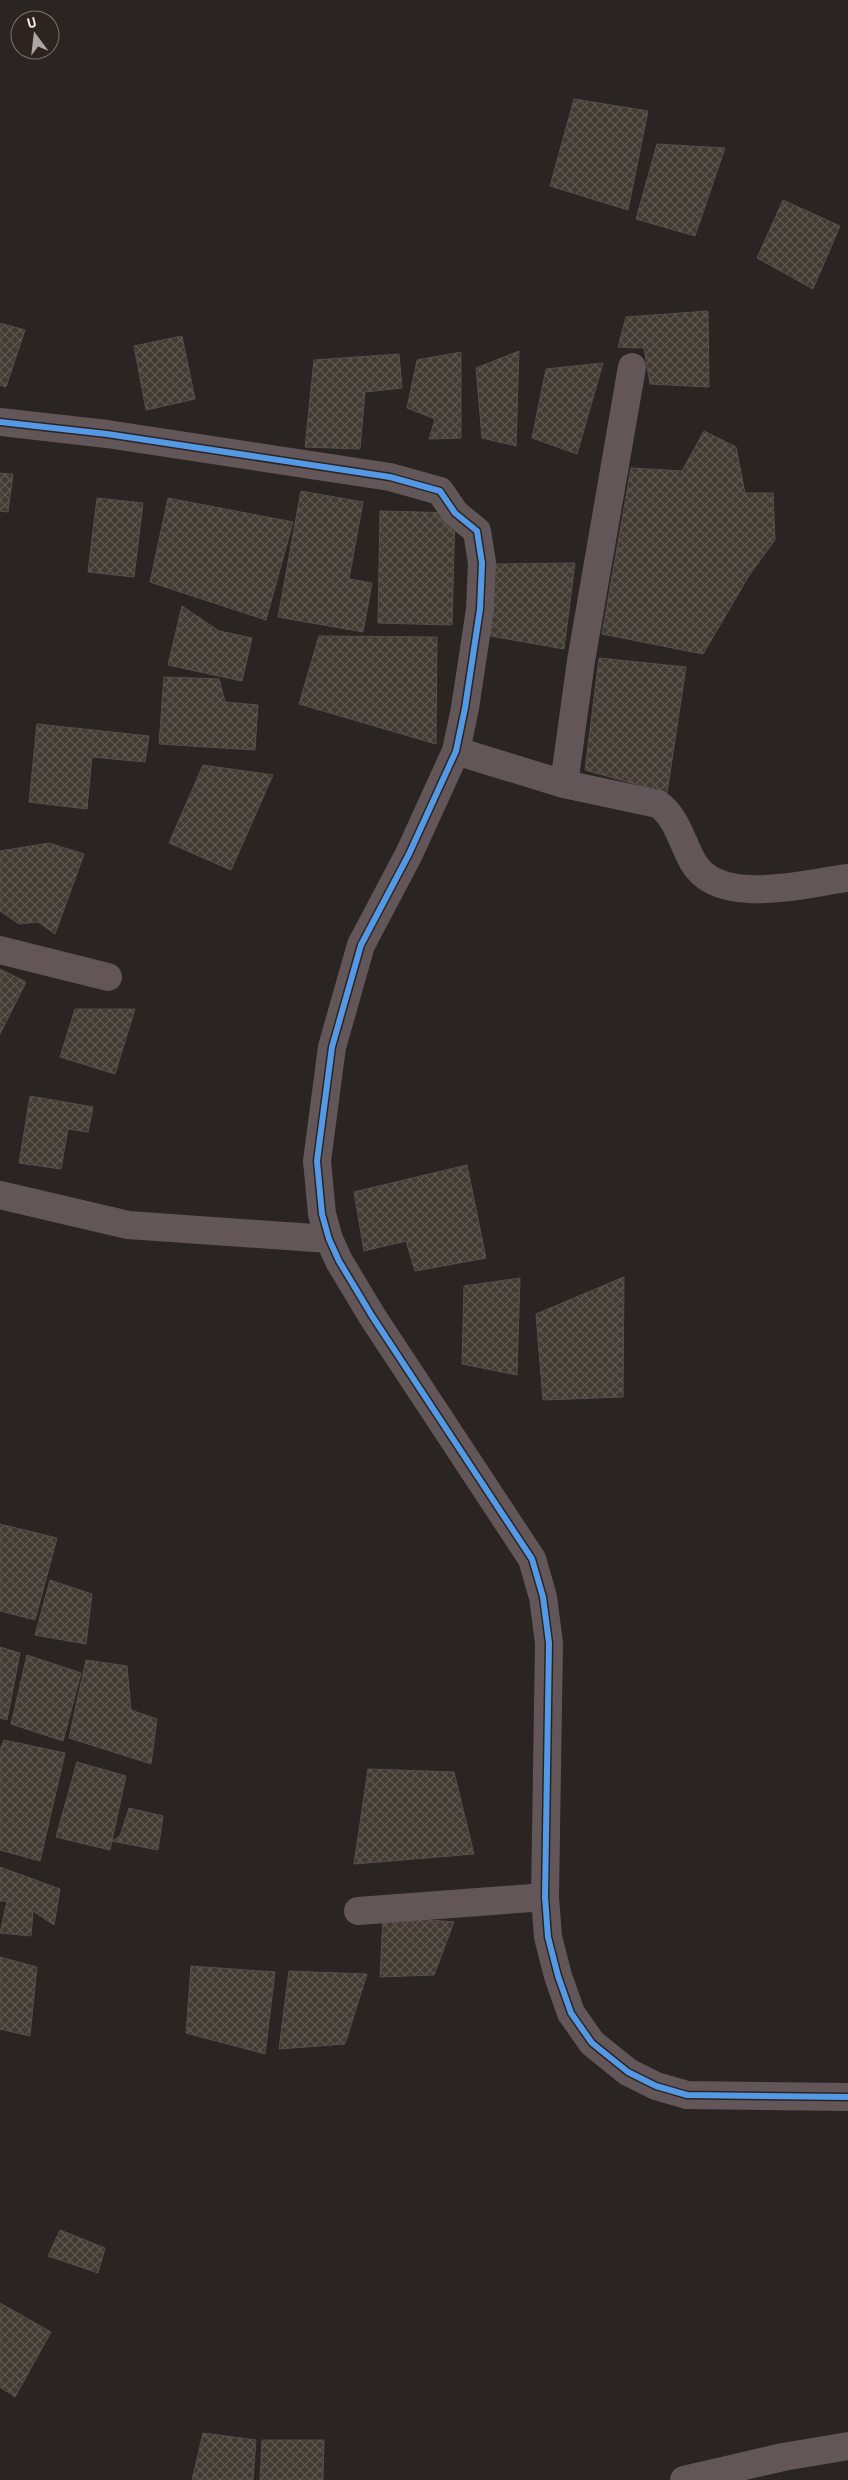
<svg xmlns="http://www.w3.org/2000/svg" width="848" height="2480" font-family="'PT Sans',sans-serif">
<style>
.building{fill:url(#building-cross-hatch);stroke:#534f4d}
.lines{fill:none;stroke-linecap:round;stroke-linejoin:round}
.street{stroke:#625658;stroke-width:28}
.cycleway-casing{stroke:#2d231f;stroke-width:9}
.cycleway{stroke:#5399e6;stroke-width:6}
</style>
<defs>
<pattern id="building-cross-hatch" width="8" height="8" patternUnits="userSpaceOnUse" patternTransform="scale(1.25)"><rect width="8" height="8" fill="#423b33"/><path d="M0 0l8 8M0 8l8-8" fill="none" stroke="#5e5851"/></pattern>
</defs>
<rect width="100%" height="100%" fill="#2a2422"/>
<path class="building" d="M574,99l74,12 -20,99 -78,-24z
M657,144l68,4 -30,88 -59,-17z
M783,200l57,26 -27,63 -56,-31z
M708,311l1,76 -59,-3 -6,-36 -26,-1 8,-30z
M0,323l25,7 -19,57 -6,-2z
M182,336l13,63 -49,11 -12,-64z
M519,351l-3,95 -34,-8 -6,-70z
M461,352v86l-32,1 6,-20 -28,-11 10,-48z
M399,354l3,34 -37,4 -5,57 -55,-2 9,-87z
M603,363l-26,91 -45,-16 14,-69z
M704,431l32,16 9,46h28l2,47 -25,34 -47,80 -101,-20 29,-166 51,3z
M0,473l13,1 -5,38 -8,-1z
M301,491l62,11 -14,77 23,4 -9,49 -85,-15z
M97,498l46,5 -9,74 -46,-5z
M168,498l125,24 -27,98 -116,-38z
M380,511l75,2 -3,112 -74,-2z
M575,563l-11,86 -74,-13 5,-72z
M182,606l37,25 33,7 -10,43 -74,-16z
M319,636l118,1 -1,107 -137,-40z
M599,658l87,9 -19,126 -82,-23z
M164,677l55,2 6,23 33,3 -3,45 -96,-6z
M37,724l112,12 -4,26 -53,-5 -5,52 -58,-7z
M203,765l70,10 -42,95 -62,-27z
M49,843l35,11 -29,80 -17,-12 -19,2 -19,-13v-60z
M0,969l26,13 -26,52z
M75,1009h60l-20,65 -55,-17z
M30,1096l63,11 -5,25 -20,-3 -7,40 -42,-6z
M467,1165l19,93 -71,13 -9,-30 -42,10 -10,-59z
M624,1277l-1,120 -80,3 -7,-86z
M520,1278l-3,97 -55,-11 2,-78z
M0,1524l57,14 -22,82 -35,-9z
M50,1580l42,14 -6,50 -51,-9z
M0,1647l20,6 -13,67 -7,-2z
M27,1655l54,18 -18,68 -52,-17z
M86,1660l41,6 4,44 26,9 -6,45 -82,-26z
M4,1740l61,13 -25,108 -40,-11v-100z
M77,1762l49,14 -16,74 -54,-13z
M368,1769l86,3 20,82 -120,10z
M129,1808l34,8 -5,34 -46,-9 8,-5z
M0,1867l60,22 -6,36 -21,-14 -2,25 -31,-3 7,-32h-7z
M383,1916l71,6 -20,53 -54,2z
M0,1957l37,10 -7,69 -30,-7z
M191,1966l84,6 -10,82 -79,-21z
M289,1971l78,3 -22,70 -66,5z
M60,2230l45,18 -7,25 -50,-17z
M0,2303l51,29 -36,65 -15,-10z
M203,2433l53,7 -3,40h-61z
M262,2440h62l-1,40h-63z"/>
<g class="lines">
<path class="street" d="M0,422l107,12 283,43 50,14 15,22 22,18 5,32 -2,46 -15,99 -9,43 -47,103 -48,91 -29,102 -15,114 5,53 7,25 10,22 33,55 160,243 11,38 6,46 -4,254 3,40 10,39 13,37 21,30 36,29 28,14 31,9 161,2
M456,751l108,33 94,20c19,13 24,39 35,58 26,46 113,21 155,16
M564,784l17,-123 51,-294
M0,950l108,27
M0,1195l128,30 201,14
M358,1911l187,-14
M684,2480l99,-23 65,-11"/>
<defs>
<path id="cycleway" d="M0,422l107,12 283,43 50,14 15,22 22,18 5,32 -2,46 -15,99 -9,43 -47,103 -48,91 -29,102 -15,114 5,53 7,25 10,22 33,55 160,243 11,38 6,46 -4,254 3,40 10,39 13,37 21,30 36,29 28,14 31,9 161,2"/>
</defs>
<use href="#cycleway" class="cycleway-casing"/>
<use href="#cycleway" class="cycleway"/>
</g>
<g transform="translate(35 35) rotate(345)"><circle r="24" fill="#2d231f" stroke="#7b736f"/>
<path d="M0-4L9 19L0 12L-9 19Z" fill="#aba5a3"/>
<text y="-8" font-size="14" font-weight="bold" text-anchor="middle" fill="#f1ebe8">U</text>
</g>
</svg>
